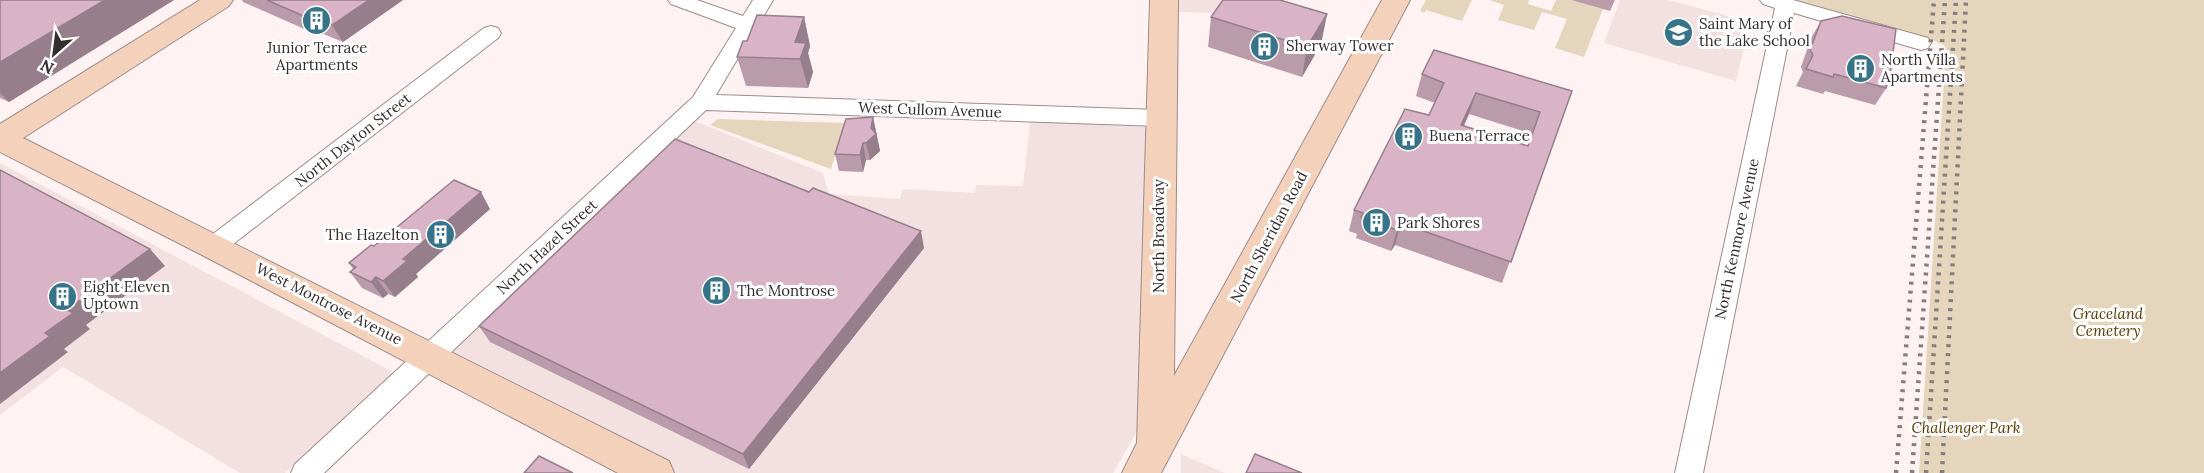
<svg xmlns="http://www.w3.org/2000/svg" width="2204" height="473" font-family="Lora,serif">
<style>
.built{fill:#f3e1e1}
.green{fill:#e5d5bd}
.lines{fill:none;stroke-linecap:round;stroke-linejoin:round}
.street-casing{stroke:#9e8c8c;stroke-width:2}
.secondary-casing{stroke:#9e8c8c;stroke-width:2}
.street{fill:#fff;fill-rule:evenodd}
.secondary{fill:#f3d1ba;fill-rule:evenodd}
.rail{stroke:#877d7d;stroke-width:4.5;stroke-dasharray:3 6;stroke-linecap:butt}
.wall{fill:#ba9baa;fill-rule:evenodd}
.shaded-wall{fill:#977e8b}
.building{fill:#d8b4c6;stroke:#977e8b;stroke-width:1.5;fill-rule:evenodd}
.labels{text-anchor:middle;stroke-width:6;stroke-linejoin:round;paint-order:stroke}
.poi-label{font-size:15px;fill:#352d2d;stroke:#fff;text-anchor:start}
.street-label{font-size:15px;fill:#352d2d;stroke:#fff}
.park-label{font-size:15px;font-style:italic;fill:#593c01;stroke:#fff}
</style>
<rect width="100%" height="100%" fill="#fff2f2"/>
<path class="built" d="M1176,0h80l-9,14 -71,-2z
M1620,0h49l81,22 -14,59 -132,-38z
M695,121l128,52 6,21 71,5 3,-10 72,4 1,-8 47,1 7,-65 118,6 -9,301 -26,45h-437l-228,-117z
M0,163l395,210 -110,100h-45l-177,-106 -63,48z
M1181,454l44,19h-44z"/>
<path class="green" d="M1426,0h46l-10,21 -36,-11 -2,3 -4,-2z
M1489,0h40l-1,4 23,7 5,-11h15l32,9 -19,48 -29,-9 12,-29 -25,-7 -8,18 -36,-10 6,-15z
M1791,0h413v473h-285l27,-425 -2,-3 -22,-9z
M718,119l127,4 -14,46 -121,-44z"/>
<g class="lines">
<defs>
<path id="street" d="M668,0h29l46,16 10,-16h20l-14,24 1,2 -6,5 -38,64 444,15 8,3 3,5 -3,5 -8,3 -454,-16 -382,363h-33l4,-9 398,-367 43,-69 -65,-24z
M1760,0h33l135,38 3,5 -3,5 -7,2 -127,-37 -91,460h-28l100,-465 -12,-4z
M491,26l7,2 3,5 -3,5 -275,214 -9,3 -9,-3 -3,-6 3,-6 279,-212z"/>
<path id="secondary" d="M200,0h33l-4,6 -206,132 646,323 5,12h-56l-416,-218 -202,-103v-28z
M1150,0h28l-4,376 208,-376h28l-249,473h-39l15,-30z"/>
</defs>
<use href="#street" class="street-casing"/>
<use href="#secondary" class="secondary-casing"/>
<use href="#street" class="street"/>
<use href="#secondary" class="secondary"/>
<path class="rail" d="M1896,473l38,-473
M1912,473l33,-473
M1926,473l30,-473
M1942,473l24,-473"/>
</g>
<path class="wall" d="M0,0h174l-165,102 -9,-4z
M242,0h161l-60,42 -22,-9 -3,2 -75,-33z
M1571,0h44l-5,11z
M1327,14l-6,30 -19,33 -94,-30 3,-30z
M804,17l6,29 -2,7 5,19 -5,16 -62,-2 -9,-29 10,-16z
M1821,21l68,63 -14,21 -50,-14 -2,3 -27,-8 7,-14 -2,-5 10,-29z
M1422,74l150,17 -70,192 -107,-38 -4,6 -35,-13 1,-4 -8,-3 5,-21 75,-95 6,-12 -19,-7zM1469,114l63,20 -4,12 -64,-20z
M873,117l7,34 -10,9h-4l-3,12 -24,-1 -4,-17z
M490,209l-74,65 2,3 -23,20 -7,-3 -5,4 -21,-10 -12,-16 3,-3 -4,-6 25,-17z
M924,248l-175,221 -259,-127 -11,-16z"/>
<path class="shaded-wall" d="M105,0h69l-165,102 -9,-9v-31z
M369,0h34l-60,42 -11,-17z
M1327,14l-6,30 -19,33 5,-30z
M310,16l11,17 -3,2 -10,-17z
M804,17l6,29 -2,7 5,19 -5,16 -8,-29 -5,-17z
M1476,93l-7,21 -15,32 7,-21z
M873,117l7,34 -10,9 -4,-17z
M863,143l3,17 -3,12 -3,-17z
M481,192l9,17 -74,65 2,3 -23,20 -12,-16 20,-22z
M1401,223l-6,22 -4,6 6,-21z
M921,231l3,17 -175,221 -6,-15z
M150,249l15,17 -79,59 4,4 -26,20 4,3 -68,52v-31l45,-40 22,-23z
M376,277l12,17 -5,4 -12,-16z"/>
<path class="building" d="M0,0h105l-105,62z
M267,0h102l-37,25 -22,-9 -2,2z
M1223,0h57l47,14 -20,33 -96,-30z
M757,15l47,2 -9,25 11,1 -6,16 -63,-2 6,-16h4z
M1842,16l54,13 -7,55 -3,-1v5l-52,-14 -1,3 -27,-8 7,-14 -3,-5 11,-29z
M1434,50l138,41 -61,171 -110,-39 -4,7 -36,-13 2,-4 -9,-3 51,-101 24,6 15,-32 -22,-9zM1476,93l64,19 -12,34 -67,-21z
M873,117l-2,11 5,6 -10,9h-3l-3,12 -25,-1 11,-35z
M675,139l134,53 4,-4 108,43 -178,223 -264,-128z
M0,170l150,79 -83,61 6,3 -28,20 5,3 -50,37z
M454,180l27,12 -78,67 4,2 -24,20 -7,-4 -5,5 -21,-10 6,-5 -7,-4 22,-18 3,1z
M1255,454l47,19h-56z
M539,456l34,17h-49z"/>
<defs>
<symbol id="building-disc" viewBox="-11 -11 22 22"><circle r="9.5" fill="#37748a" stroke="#fff"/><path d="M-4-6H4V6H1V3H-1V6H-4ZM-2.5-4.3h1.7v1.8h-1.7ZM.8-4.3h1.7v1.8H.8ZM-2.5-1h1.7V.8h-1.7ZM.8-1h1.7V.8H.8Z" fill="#fff"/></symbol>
<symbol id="school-disc" viewBox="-11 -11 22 22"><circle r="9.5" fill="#37748a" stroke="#fff"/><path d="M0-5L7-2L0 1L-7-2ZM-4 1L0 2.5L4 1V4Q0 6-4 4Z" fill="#fff"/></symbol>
</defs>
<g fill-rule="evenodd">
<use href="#building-disc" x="300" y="4" width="33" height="33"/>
<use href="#school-disc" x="1662" y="16" width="33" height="33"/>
<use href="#building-disc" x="1248" y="30" width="33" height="33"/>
<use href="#building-disc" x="1844" y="52" width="33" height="33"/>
<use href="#building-disc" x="1392" y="120" width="33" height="33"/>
<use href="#building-disc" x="1360" y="206" width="33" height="33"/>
<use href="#building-disc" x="424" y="218" width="33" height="33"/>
<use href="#building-disc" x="700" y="274" width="33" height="33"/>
<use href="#building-disc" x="46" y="280" width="33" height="33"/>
</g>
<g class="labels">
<g class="poi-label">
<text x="1699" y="29">Saint Mary of<tspan x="1699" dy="17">the Lake School</tspan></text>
<text x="1286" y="51">Sherway Tower</text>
<text x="317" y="53" text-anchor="middle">Junior Terrace<tspan x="317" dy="17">Apartments</tspan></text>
<text x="1881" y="65">North Villa<tspan x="1881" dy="17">Apartments</tspan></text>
<text x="1429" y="141">Buena Terrace</text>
<text x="1397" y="228">Park Shores</text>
<text x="419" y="240" text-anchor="end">The Hazelton</text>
<text x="83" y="292">Eight Eleven<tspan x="83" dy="17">Uptown</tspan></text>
<text x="737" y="296">The Montrose</text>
</g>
<g class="street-label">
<text transform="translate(930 110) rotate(2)" y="5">West Cullom Avenue</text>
<text transform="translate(353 140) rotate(-38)" y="5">North Dayton Street</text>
<text transform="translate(1159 236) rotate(-90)" y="5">North Broadway</text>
<text transform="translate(1269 237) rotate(-62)" y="5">North Sheridan Road</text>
<text transform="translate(1737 239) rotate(-78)" y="5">North Kenmore Avenue</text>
<text transform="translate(547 247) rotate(-43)" y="5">North Hazel Street</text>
<text transform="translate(329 304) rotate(27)" y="5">West Montrose Avenue</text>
</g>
<g class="park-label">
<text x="2108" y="319">Graceland<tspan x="2108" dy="17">Cemetery</tspan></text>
<text x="1966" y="433">Challenger Park</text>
</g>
</g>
<g transform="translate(54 54) rotate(208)" stroke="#ffffff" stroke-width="4.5" paint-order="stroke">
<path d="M0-4.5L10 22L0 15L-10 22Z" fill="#352d2d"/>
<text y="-9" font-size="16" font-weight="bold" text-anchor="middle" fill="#352d2d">N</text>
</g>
</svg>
